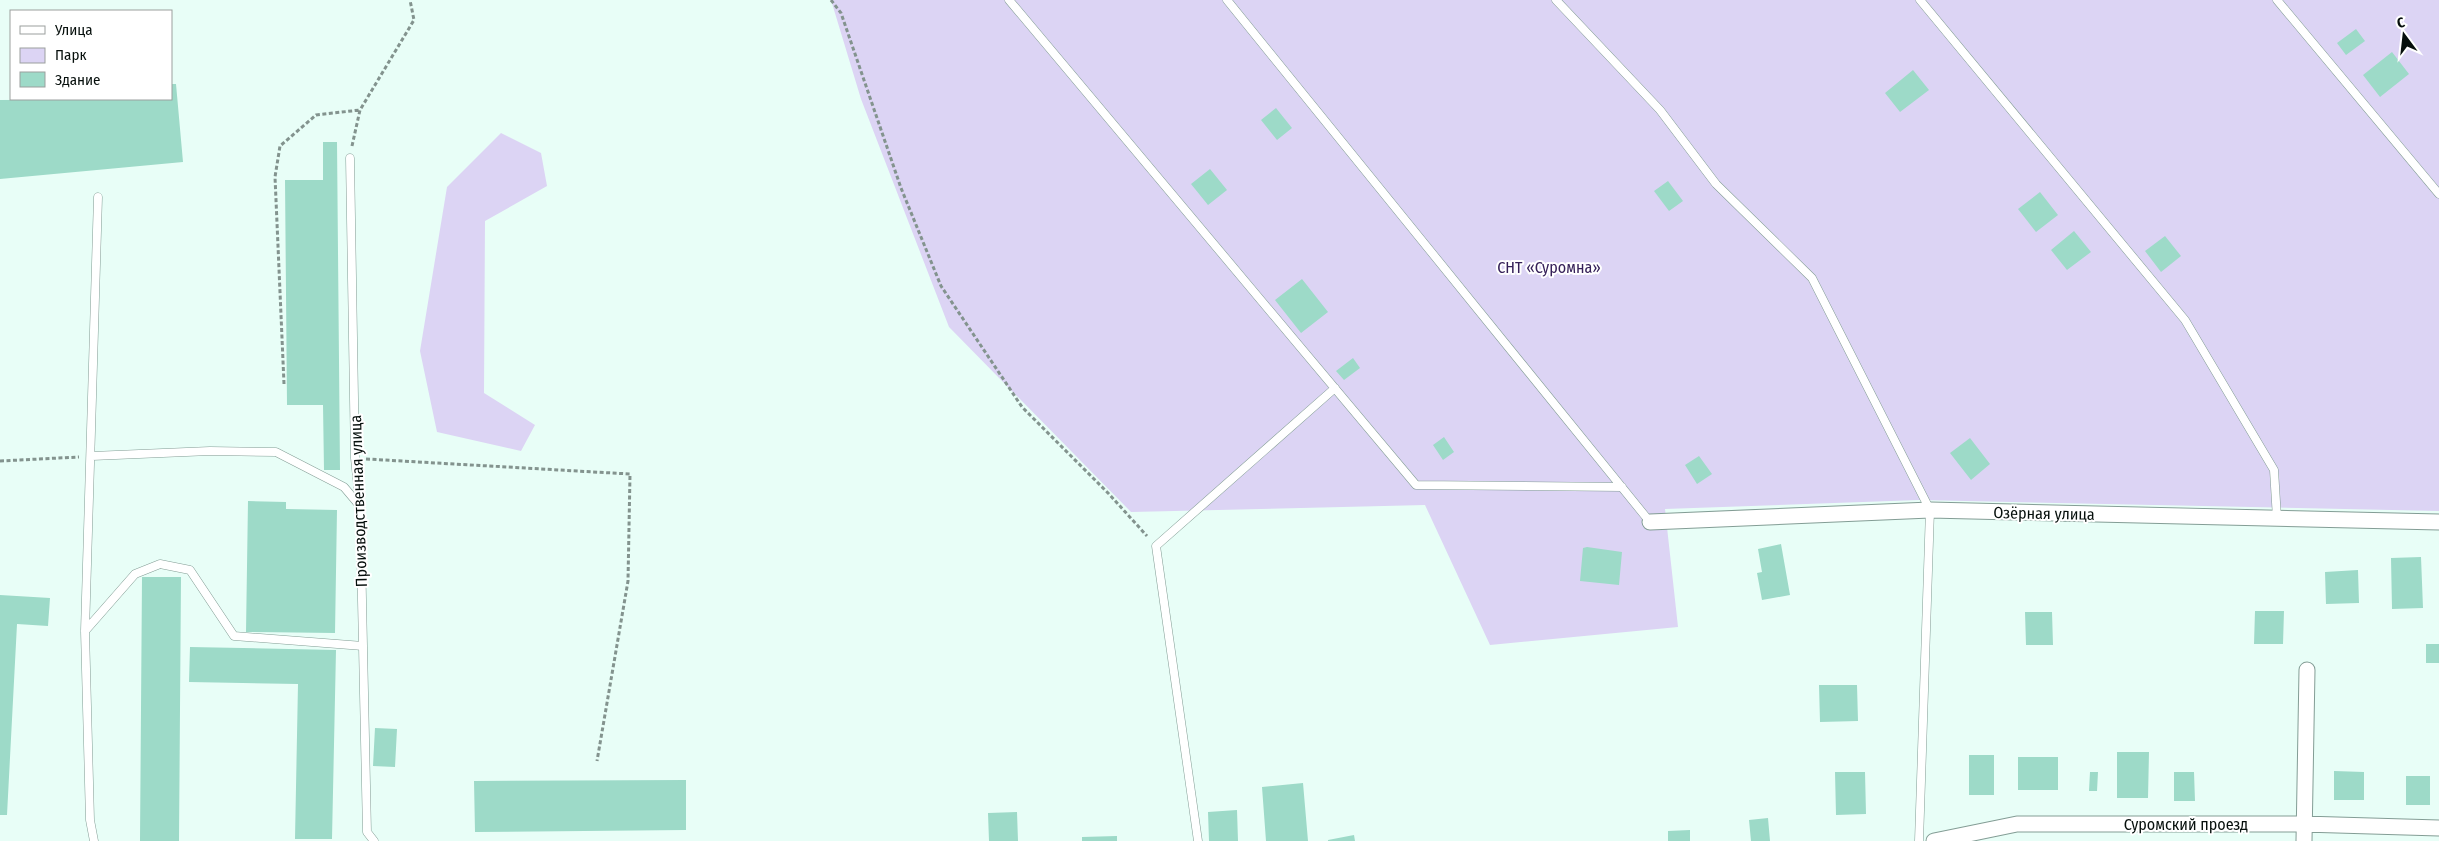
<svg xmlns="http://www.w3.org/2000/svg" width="2439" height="841" font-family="'Fira Sans Condensed',sans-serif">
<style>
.green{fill:#dcd4f4}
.building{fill:#9ddac8}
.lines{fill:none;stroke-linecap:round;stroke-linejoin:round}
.service-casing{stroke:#839d95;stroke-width:9}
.minor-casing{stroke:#839d95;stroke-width:17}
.path{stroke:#83938e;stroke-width:3;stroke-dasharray:4 2.5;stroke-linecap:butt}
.service{stroke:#fff;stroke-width:8}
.minor{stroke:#fff;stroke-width:15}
.labels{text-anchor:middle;stroke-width:4;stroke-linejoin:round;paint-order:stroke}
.park-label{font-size:16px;fill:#352058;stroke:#fff}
.street-label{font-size:16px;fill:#060f0c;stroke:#fff}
</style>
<rect width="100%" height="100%" fill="#e8fef7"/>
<path class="green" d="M831,0h1608v511l-520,-11 -254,9 13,118 -188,18 -65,-140 -294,7 -182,-185 -88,-228z
M501,133l40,20 6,33 -62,35 -1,172 51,32 -14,26 -84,-19 -17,-81 27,-164z"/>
<path class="building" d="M2356,29l9,12 -19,14 -9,-12z
M2392,52l17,22 -29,23 -17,-22z
M1913,70l16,20 -29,22 -15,-19z
M171,84h5l7,78 -183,17v-79l171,-1z
M1276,108l16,20 -15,12 -16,-20z
M323,142h14l3,328h-16l-1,-65h-36l-2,-225h38z
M1210,169l17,21 -19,15 -17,-21z
M1668,181l15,20 -14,10 -15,-20z
M2040,192l18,23 -22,17 -18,-23z
M2074,231l17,21 -24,18 -16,-20z
M2165,236l16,20 -20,16 -16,-21z
M1302,279l26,33 -27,21 -26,-33z
M1353,358l7,10 -16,12 -8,-9z
M1444,437l10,15 -11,8 -10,-15z
M1970,438l20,26 -19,16 -21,-27z
M1699,456l13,18 -15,10 -12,-19z
M248,501l38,1v7l51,1 -2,123 -89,-1z
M1781,544l9,51 -28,5 -5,-27 5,-1 -4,-23z
M1587,547l35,5 -3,33 -39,-4 3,-33z
M2421,557l2,51 -31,1 -1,-51z
M2358,570l1,33 -33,1 -1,-32z
M142,577h39l-2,264h-39z
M0,595l50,3 -2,28 -31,-2 -10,191h-7z
M2255,611h29l-1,33h-29z
M2025,612h27l1,33h-27z
M2426,644h13v19h-13z
M190,647l146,3 -4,189h-37l3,-155 -109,-2z
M1819,685h38l1,36 -38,1z
M375,728l22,1 -2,38 -22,-1z
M2117,752h32l-1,46h-31z
M1969,755h25v40h-25z
M2018,757h40v33h-40z
M2334,771l30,1v28h-30z
M1835,772h30l1,42 -30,1z
M2090,772h8l-1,19h-8z
M2174,772h20l1,29h-21z
M2406,776h24v29h-24z
M686,780v50l-211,2 -1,-51z
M1303,783l5,58h-42l-4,-54z
M1237,810l1,31h-29l-1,-29z
M1017,812l1,29h-29l-1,-28z
M1768,818l2,23h-19l-2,-21z
M1690,830v11h-22v-10z
M1354,835l1,6h-27v-1z
M1117,836v5h-35v-4z"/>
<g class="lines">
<defs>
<path id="service" d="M1009,0l407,485 206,2
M1227,0l423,522
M1556,0l104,110 56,74 96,94 118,232 -11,331
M1920,0l265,320 89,150 3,48
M2277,0l162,194
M350,158l5,300 5,49 7,325 7,9
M92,456l118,-5 66,1 68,35 16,19
M85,631l50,-57 25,-10 30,6 44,66 129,10
M94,841l-4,-21 -5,-189 13,-434
M1198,841l-42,-295 179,-158"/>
<path id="minor" d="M1650,522l280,-12 509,12
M1934,841l83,-17h286l136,4
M2304,841l3,-171"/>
</defs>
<use href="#service" class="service-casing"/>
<use href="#minor" class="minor-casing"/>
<path class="path" d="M831,0l10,13 60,175 40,98 81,121 87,87 38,42
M352,146l8,-36 54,-90 -4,-20
M284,384l-9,-207 5,-31 36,-31 44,-5
M366,459l264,15 -2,107 -31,180
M0,461l79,-4"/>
<use href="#service" class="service"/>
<use href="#minor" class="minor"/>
</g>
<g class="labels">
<g class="park-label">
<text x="1549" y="273">СНТ «Суромна»</text>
</g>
<g class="street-label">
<text transform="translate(358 501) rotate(-92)" y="6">Производственная улица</text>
<text transform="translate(2044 513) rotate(1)" y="6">Озёрная улица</text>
<text x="2186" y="830">Суромский проезд</text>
</g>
</g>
<rect x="10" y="10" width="162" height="90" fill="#ffffff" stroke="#9b9f9e"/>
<rect x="20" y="26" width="25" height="8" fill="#ffffff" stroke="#9b9f9e"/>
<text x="55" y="35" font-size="15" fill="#060f0c">Улица</text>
<rect x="20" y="48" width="25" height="15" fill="#dcd4f4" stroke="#9b9f9e"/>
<text x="55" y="60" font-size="15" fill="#060f0c">Парк</text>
<rect x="20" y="72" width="25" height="15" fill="#9ddac8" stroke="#9b9f9e"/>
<text x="55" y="85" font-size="15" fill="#060f0c">Здание</text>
<g transform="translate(2404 35) rotate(345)" stroke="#ffffff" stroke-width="4" paint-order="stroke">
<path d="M0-4L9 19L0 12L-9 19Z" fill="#060f0c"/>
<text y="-8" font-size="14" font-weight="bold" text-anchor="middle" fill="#060f0c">С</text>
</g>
</svg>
